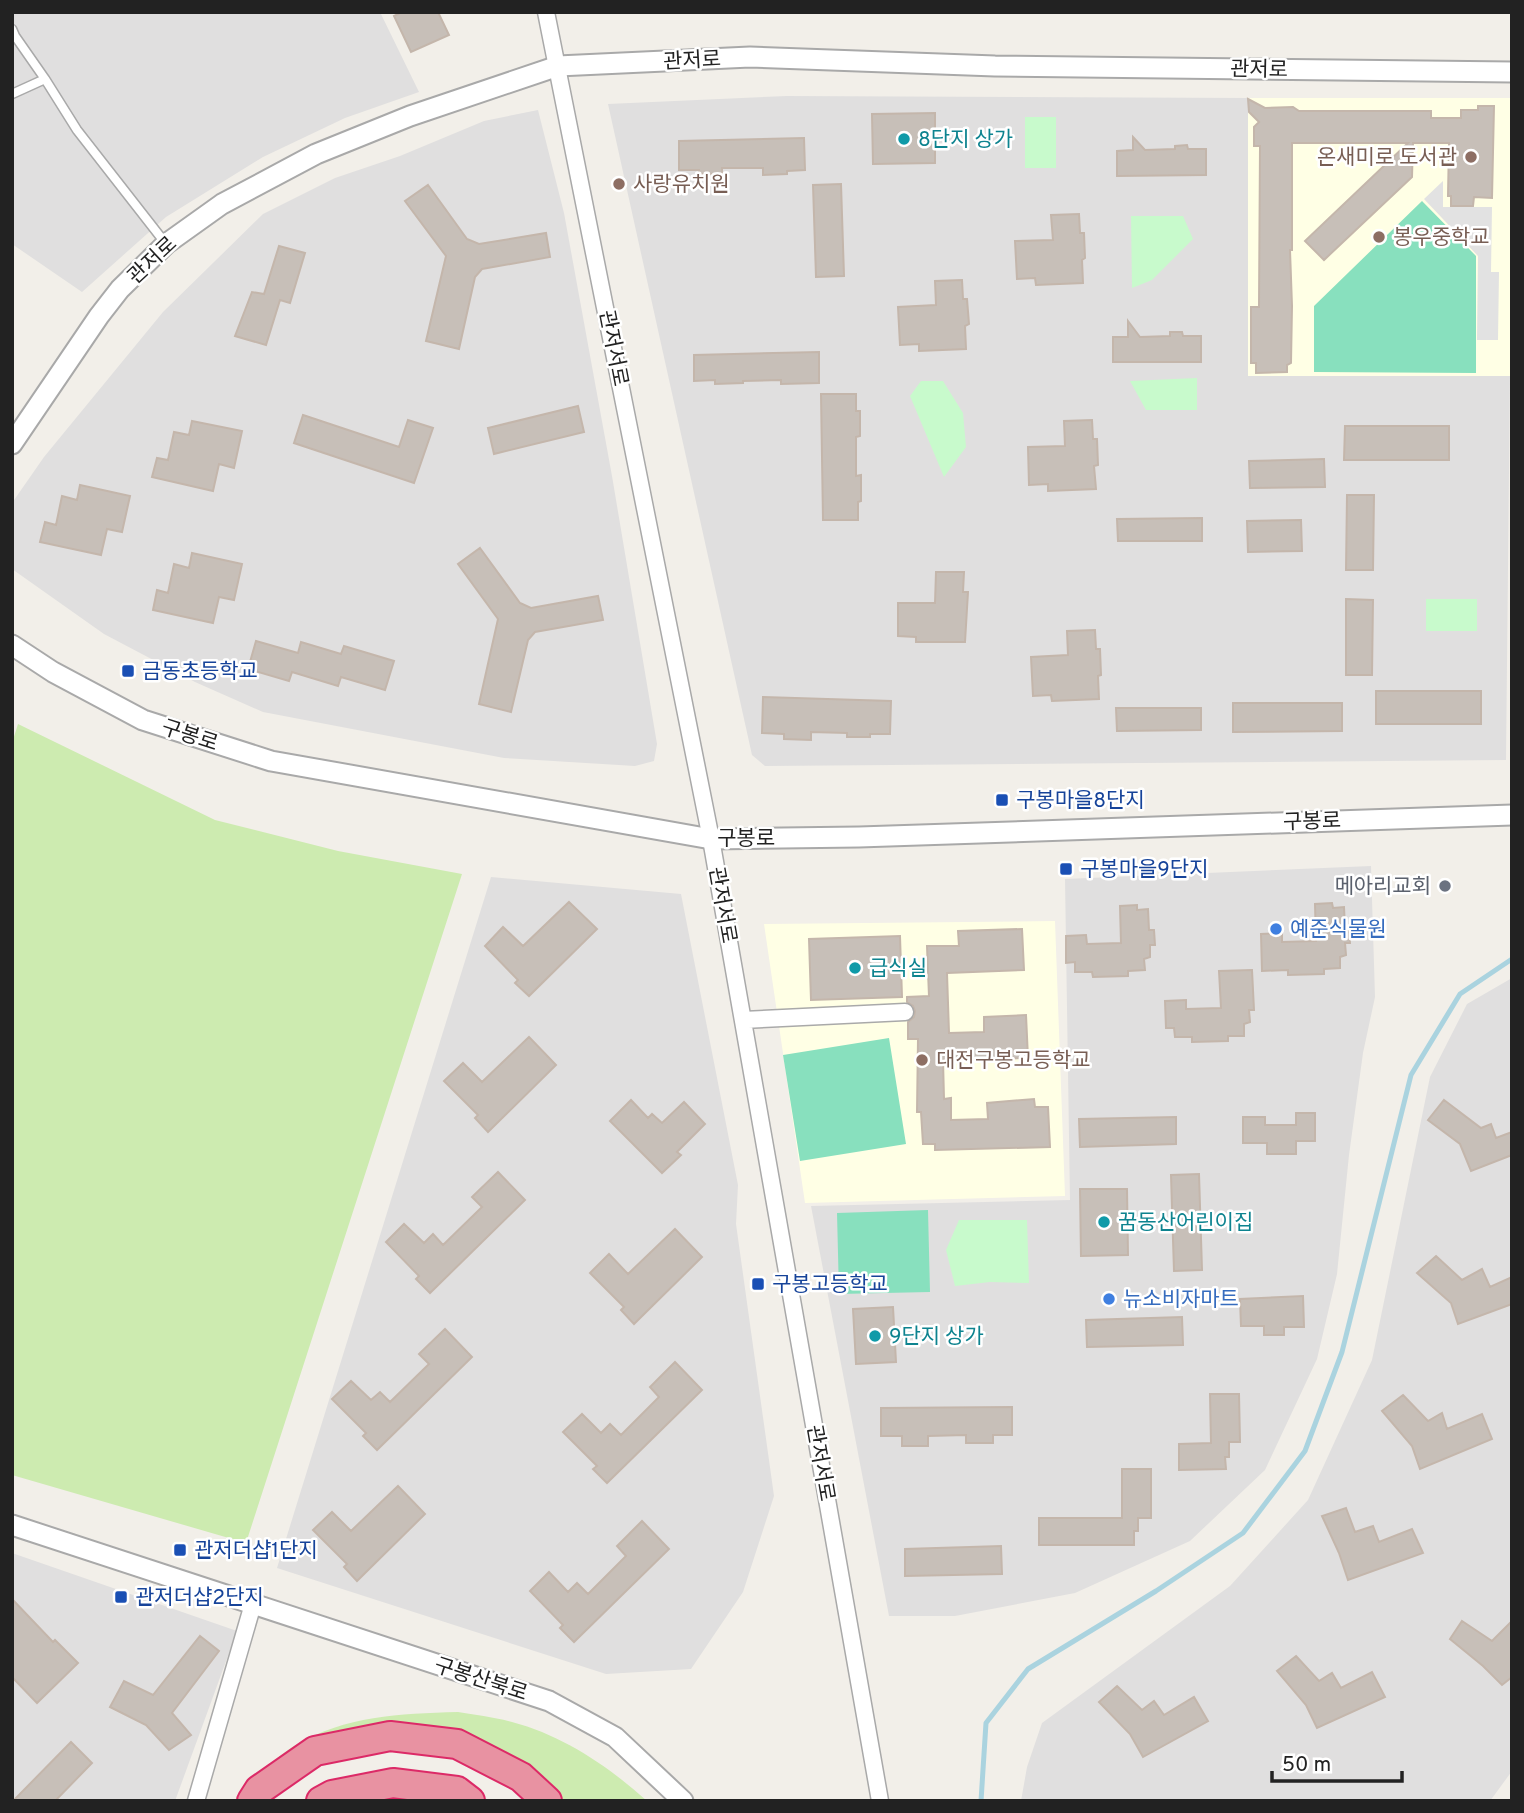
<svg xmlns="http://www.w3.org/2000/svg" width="1524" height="1813" viewBox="0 0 1524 1813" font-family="Overpass,'Noto Sans KR',sans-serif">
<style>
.residential{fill:#e0dfdf}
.education{fill:#ffffe5}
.grass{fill:#cdebb0}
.park{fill:#c8facc}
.pitch{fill:#88e0be}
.parking{fill:#e2e2e2}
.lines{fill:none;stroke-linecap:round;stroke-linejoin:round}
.stream{stroke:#aad3df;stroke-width:5}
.building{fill:#c7bfb8;stroke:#c4b6ab;stroke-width:2}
.service-casing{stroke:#a9a9a9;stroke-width:11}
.minor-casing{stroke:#a9a9a9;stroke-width:19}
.tertiary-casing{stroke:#a9a9a9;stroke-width:23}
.motorway-casing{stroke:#dc2a67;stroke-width:32}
.service{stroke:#fff;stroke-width:8}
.minor{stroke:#fff;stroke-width:16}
.tertiary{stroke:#fff;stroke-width:19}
.motorway{stroke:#e892a2;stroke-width:28}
.culture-dot{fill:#0f9aa8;stroke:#fff;stroke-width:2.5}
.education-dot{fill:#8d6e63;stroke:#fff;stroke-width:2.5}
.transit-dot{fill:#1a4fb4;stroke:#fff;stroke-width:2.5}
.worship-dot{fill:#6b7280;stroke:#fff;stroke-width:2.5}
.shop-dot{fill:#3f7fe0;stroke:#fff;stroke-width:2.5}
.labels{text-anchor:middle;stroke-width:5;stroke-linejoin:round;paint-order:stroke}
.street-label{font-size:21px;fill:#222;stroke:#fff}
.culture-label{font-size:21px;fill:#0d838f;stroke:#fff;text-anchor:start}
.education-label{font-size:21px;fill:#785e54;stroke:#fff;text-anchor:start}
.transit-label{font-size:21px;fill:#164399;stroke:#fff;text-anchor:start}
.worship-label{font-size:21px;fill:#5b616d;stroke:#fff;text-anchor:end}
.shop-label{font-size:21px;fill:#366cbe;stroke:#fff;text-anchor:start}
</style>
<rect width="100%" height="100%" fill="#f2efe9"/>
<path class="residential" d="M12 12H380L419 92 345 118 263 157 166 217 82 292 12 244Z
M787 96 1248 98V375L1510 376 1506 760 765 766 752 755 608 104Z
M538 110 564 213 612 476 657 744 654 761 635 766 504 758 263 712 195 682 104 634 12 569V503L44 457 163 312 263 214 335 178 400 156 484 121Z
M1371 866 1375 997 1363 1053 1349 1155 1337 1274 1317 1359 1265 1470 1190 1541 1075 1593 955 1616H889L811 1206 1070 1200 1065 879Z
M491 877 681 894 738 1185 736 1224 774 1496 743 1592 691 1669 606 1674 277 1568Z
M1512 978V1771L1490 1801H1021L1027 1767 1042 1723 1230 1586 1308 1500 1372 1360 1430 1077 1467 1004Z
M12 1553 237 1631 175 1801H12Z"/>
<path class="education" d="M1248 98H1511L1510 376H1248Z
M1055 921 1065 1196 805 1203 764 924Z"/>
<path class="grass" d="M18 724 215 820 338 851 462 874 246 1543 12 1475V743Z
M458 1712C475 1715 494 1717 512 1722 564 1736 608 1766 647 1801H561L526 1771 391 1729 252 1781C265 1769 279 1755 294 1746 347 1715 398 1714 458 1712Z"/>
<path class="park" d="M1025 117H1056V168H1025Z
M1131 216H1183L1193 239 1152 280 1132 288Z
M1197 378V410H1146L1130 381Z
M921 381H943L963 413 966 447 944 477 910 396Z
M1426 599H1477V631H1426Z
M959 1220H1027L1029 1283 990 1282 955 1286 946 1250Z"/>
<path class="pitch" d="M1422 201 1476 256V373L1314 372V306Z
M889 1038 906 1144 800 1161 783 1055Z
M928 1210 930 1292 839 1294 837 1213Z"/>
<path class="parking" d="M1443 181V207H1492L1491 272H1499L1498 340H1477L1478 256 1424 199Z"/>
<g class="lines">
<path class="stream" d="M981 1801 986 1723 1028 1669 1156 1591 1243 1533 1305 1451 1342 1352 1411 1075 1460 994 1512 959"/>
</g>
<path class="building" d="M402 12H438L449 35 411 52 394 16Z
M1248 99 1265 108 1293 107 1299 111H1431V118H1461V110H1478V106H1494L1492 198 1474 197 1473 206H1451V196H1448L1449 143H1413L1412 177 1324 260 1305 241 1408 143H1292V250H1290L1292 306 1291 363 1287 365V372L1256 373V363H1251V307H1259L1260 146H1254V127L1259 122 1249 112Z
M935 113V163L873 164 872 114Z
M1133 137 1145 150 1175 149V146L1187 145 1188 149H1206V175L1117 176V151L1133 150Z
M804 138 805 170 787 171V174L763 175V168H722V174H699V170H679V141Z
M841 184 844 276 816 277 813 185Z
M428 185 467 239 479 244 546 233 550 257 482 269 475 277 459 349 426 341 446 256 405 201Z
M1079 214 1080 233H1084L1085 258 1082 260 1083 283 1036 285 1035 278 1017 279 1015 241 1053 240 1051 215Z
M279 246 305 253 290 303 280 300 266 345 235 336 252 292 264 294Z
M962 280 963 299H967L969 324 965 326 966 349 919 351V344L900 345 898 307 936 305 935 281Z
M1128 321 1140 337 1170 336V332H1182L1183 336H1201V362H1113V337H1128Z
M819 352V383L781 384V380L743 381V383L715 384V380L694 381V355Z
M821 394H856V411H860V436L856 437V476L861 475V501L858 502V520H823Z
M578 406 584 432 494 454 488 428Z
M303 415 399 447 408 420 433 428 414 483 294 443Z
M1092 420 1093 439H1097L1098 465 1094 466 1096 489 1048 491V484L1029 485 1028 447 1065 446 1064 421Z
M192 421 242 431 234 468 219 464 213 491 152 477 157 458 168 460 174 432 189 435Z
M1345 426H1449V460H1344Z
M1324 459 1325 487 1250 488 1249 461Z
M80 485 130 496 122 532 107 529 101 555 40 542 45 522 56 525 62 496 77 500Z
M1347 495H1374L1373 570H1346Z
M1202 518V541H1118L1117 519Z
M1301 520 1302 551 1248 552 1247 521Z
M480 548 520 603 531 608 598 596 603 620 535 632 528 640 511 712 479 704 498 619 458 564Z
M192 553 242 564 234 600 219 597 213 623 153 610 157 590 168 593 174 564 189 568Z
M936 572H964L963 592H968L965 642H916V637L898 636V603H935Z
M1346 599 1373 600 1372 675H1346Z
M1095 630 1096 649H1100L1101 675 1098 676 1099 699 1052 701 1051 695 1033 696 1031 657 1068 655 1067 631Z
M256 641 298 653 301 642 341 654 344 646 394 661 385 690 341 677 338 686 292 672 289 681 248 669Z
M1376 691H1481V724H1376Z
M763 697 891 701 890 734H870V737H847V733L811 732V740L784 739V734L762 733Z
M1233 703H1342V731L1233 732Z
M1116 708H1201V730L1117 731Z
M569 902 597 929 529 996 515 983 518 980 485 946 503 927 523 946Z
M1332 903 1333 908 1344 907 1345 928H1349L1350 943H1345L1346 955 1340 957V968L1324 969V974L1288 975V970L1262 971 1261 934 1282 933V942L1316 941 1315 904Z
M1137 905V910L1148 909 1149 930H1154L1155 945H1150V957L1144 959 1145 970 1128 971V976L1093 977 1092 972H1075V962L1066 963V936L1086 935 1087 944 1121 943 1120 906Z
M1022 929 1024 970 947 973 949 1033 984 1032V1017L1026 1015 1028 1058 943 1060 944 1099 951 1098V1120L988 1119 987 1103 1034 1099 1035 1107H1048L1050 1147 935 1150V1144H923L921 1112H917L918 1039H908V1022L914 1017 915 1011 913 1006 907 1002V997L929 996 927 946H959L958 931Z
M900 936 902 997 811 1000 809 939Z
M1252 970 1254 1010H1249L1250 1022 1244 1024V1036H1228V1041L1192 1042V1037H1175L1174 1028H1166L1165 1001 1186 1000V1009L1221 1008 1219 971Z
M529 1037 556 1065 488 1132 475 1118 478 1115 444 1081 463 1063 482 1082Z
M631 1100 648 1118 652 1114 662 1123 684 1102 705 1124 677 1152 681 1155 662 1173 610 1121Z
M1444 1100 1481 1128 1491 1124 1496 1138 1512 1132V1155L1471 1171 1460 1144 1428 1120Z
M1296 1113H1315V1141H1296V1154H1267V1143H1243V1117H1265V1125H1296Z
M1176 1117V1144L1080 1147 1079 1119Z
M498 1172 525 1200 430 1293 416 1279 419 1276 386 1242 404 1224 424 1243 433 1234 443 1245 482 1207 472 1197Z
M1199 1174 1202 1270 1174 1271 1171 1175Z
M1080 1189H1127L1128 1255 1081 1256Z
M675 1229 702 1257 634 1324 621 1310 624 1307 590 1273 609 1254 628 1274Z
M1436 1256 1462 1280 1482 1269 1490 1287 1512 1277V1304L1458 1324 1451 1303 1417 1273Z
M1303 1296 1304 1327H1284V1335H1264V1326H1241L1240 1299Z
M893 1307 896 1362 856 1364 853 1309Z
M1182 1317 1183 1345 1087 1347 1086 1320Z
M445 1329 472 1357 377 1450 363 1436 366 1433 332 1399 351 1381 371 1400 380 1392 390 1402 429 1364 419 1354Z
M675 1362 702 1390 607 1483 593 1469 597 1466 563 1432 582 1414 601 1433 610 1424 621 1435 659 1397 650 1387Z
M1210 1394H1239L1240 1442H1229V1457H1225L1226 1469 1179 1470V1444L1211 1443Z
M1403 1395 1428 1421 1442 1413 1447 1429 1482 1414 1492 1439 1420 1469 1412 1446 1382 1411Z
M1012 1407V1435H993V1443H966V1435L928 1436V1446H902V1436H881V1408Z
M1122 1469H1151V1518H1138V1531H1134V1545H1039V1518H1122Z
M398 1486 425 1514 357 1581 344 1567 347 1564 313 1530 332 1512 351 1531Z
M1346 1508 1355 1532 1373 1526 1379 1542 1412 1529 1423 1553 1348 1580 1339 1553 1322 1516Z
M642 1521 669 1549 574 1642 560 1628 563 1625 530 1591 549 1572 568 1592 577 1583 588 1594 626 1556 617 1546Z
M1001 1546 1002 1574 905 1576V1549Z
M12 1599 53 1642 55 1640 78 1663 37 1703 12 1677Z
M1462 1621 1492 1641 1512 1621V1677L1502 1685 1483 1666 1450 1639Z
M200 1636 219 1651 172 1713 191 1735 169 1750 146 1725 110 1707 124 1681 153 1695Z
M1296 1656 1319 1681 1332 1673 1341 1688 1372 1672 1385 1697 1317 1728 1306 1705 1277 1671Z
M1117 1686 1142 1710 1154 1701 1164 1715 1194 1697 1208 1721 1143 1757 1130 1734 1099 1702Z
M71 1742 92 1763 55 1801H13Z"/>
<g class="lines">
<defs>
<path id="service" d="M12 29 15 36 45 79 77 130 166 244
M12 94 45 79"/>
<path id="minor" d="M546 12 711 839 880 1801
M743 1020 905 1012
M196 1801 253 1604"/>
<path id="tertiary" d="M12 444 99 316 120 289 166 244 222 204 316 154 410 116 558 66 750 57 995 66 1512 72
M12 645 53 672 143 720 271 761 711 839 859 837 1512 815
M12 1525 549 1701 615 1737 683 1801"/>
<path id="motorway" d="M252 1801 259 1790 315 1751 390 1736 457 1744 521 1777 547 1801
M321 1801 332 1795 393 1783 457 1791 470 1801"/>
</defs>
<use href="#service" class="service-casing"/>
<use href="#minor" class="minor-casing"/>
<use href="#tertiary" class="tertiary-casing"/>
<use href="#motorway" class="motorway-casing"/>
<use href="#service" class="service"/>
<use href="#minor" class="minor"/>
<use href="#tertiary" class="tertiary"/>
<use href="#motorway" class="motorway"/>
</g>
<g class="culture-dot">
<circle cx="904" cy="139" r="7"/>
<circle cx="855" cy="968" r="7"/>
<circle cx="1104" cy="1222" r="7"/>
<circle cx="875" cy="1336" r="7"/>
</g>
<g class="education-dot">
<circle cx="1471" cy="157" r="7"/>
<circle cx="619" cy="184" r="7"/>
<circle cx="1379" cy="237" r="7"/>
<circle cx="922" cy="1060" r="7"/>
</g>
<g class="transit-dot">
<rect x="121" y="664" width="14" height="14" rx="3.5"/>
<rect x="995" y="793" width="14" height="14" rx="3.5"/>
<rect x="1059" y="862" width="14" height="14" rx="3.5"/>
<rect x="751" y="1277" width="14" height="14" rx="3.5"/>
<rect x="173" y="1543" width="14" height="14" rx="3.5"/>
<rect x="114" y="1590" width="14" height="14" rx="3.5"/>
</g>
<circle class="worship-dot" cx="1445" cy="886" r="7"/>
<g class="shop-dot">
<circle cx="1276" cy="929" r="7"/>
<circle cx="1109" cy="1299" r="7"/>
</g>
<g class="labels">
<g class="street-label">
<text transform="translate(692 60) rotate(-3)" y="7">관저로</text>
<text transform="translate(1259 69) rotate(1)" y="7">관저로</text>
<text transform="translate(152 260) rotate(-43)" y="7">관저로</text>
<text transform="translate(614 348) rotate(79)" y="7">관저서로</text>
<text transform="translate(190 735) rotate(18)" y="7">구봉로</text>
<text transform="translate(1312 821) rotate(-2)" y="7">구봉로</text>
<text x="746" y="845">구봉로</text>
<text transform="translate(723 905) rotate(80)" y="7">관저서로</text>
<text transform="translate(821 1463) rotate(80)" y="7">관저서로</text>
<text transform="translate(481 1679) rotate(18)" y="7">구봉산북로</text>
</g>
<g class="culture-label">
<text x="918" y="146">8단지 상가</text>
<text x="869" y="975">급식실</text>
<text x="1118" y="1229">꿈동산어린이집</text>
<text x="889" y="1343">9단지 상가</text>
</g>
<g class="education-label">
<text x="1457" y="164" text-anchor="end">온새미로 도서관</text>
<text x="633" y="191">사랑유치원</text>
<text x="1393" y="244">봉우중학교</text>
<text x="936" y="1067">대전구봉고등학교</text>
</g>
<g class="transit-label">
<text x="142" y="678">금동초등학교</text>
<text x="1016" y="807">구봉마을8단지</text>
<text x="1080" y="876">구봉마을9단지</text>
<text x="772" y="1291">구봉고등학교</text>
<text x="194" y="1557">관저더샵1단지</text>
<text x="135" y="1604">관저더샵2단지</text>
</g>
<g class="worship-label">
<text x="1431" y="893">메아리교회</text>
</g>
<g class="shop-label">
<text x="1290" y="936">예준식물원</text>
<text x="1123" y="1306">뉴소비자마트</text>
</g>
</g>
<rect width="1524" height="1813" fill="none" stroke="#222222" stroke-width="28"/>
<path d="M1272 1771v10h130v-10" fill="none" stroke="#222222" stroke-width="3.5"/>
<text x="1282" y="1771" font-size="21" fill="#222222" stroke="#ffffff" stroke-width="5" paint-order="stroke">50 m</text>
</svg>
